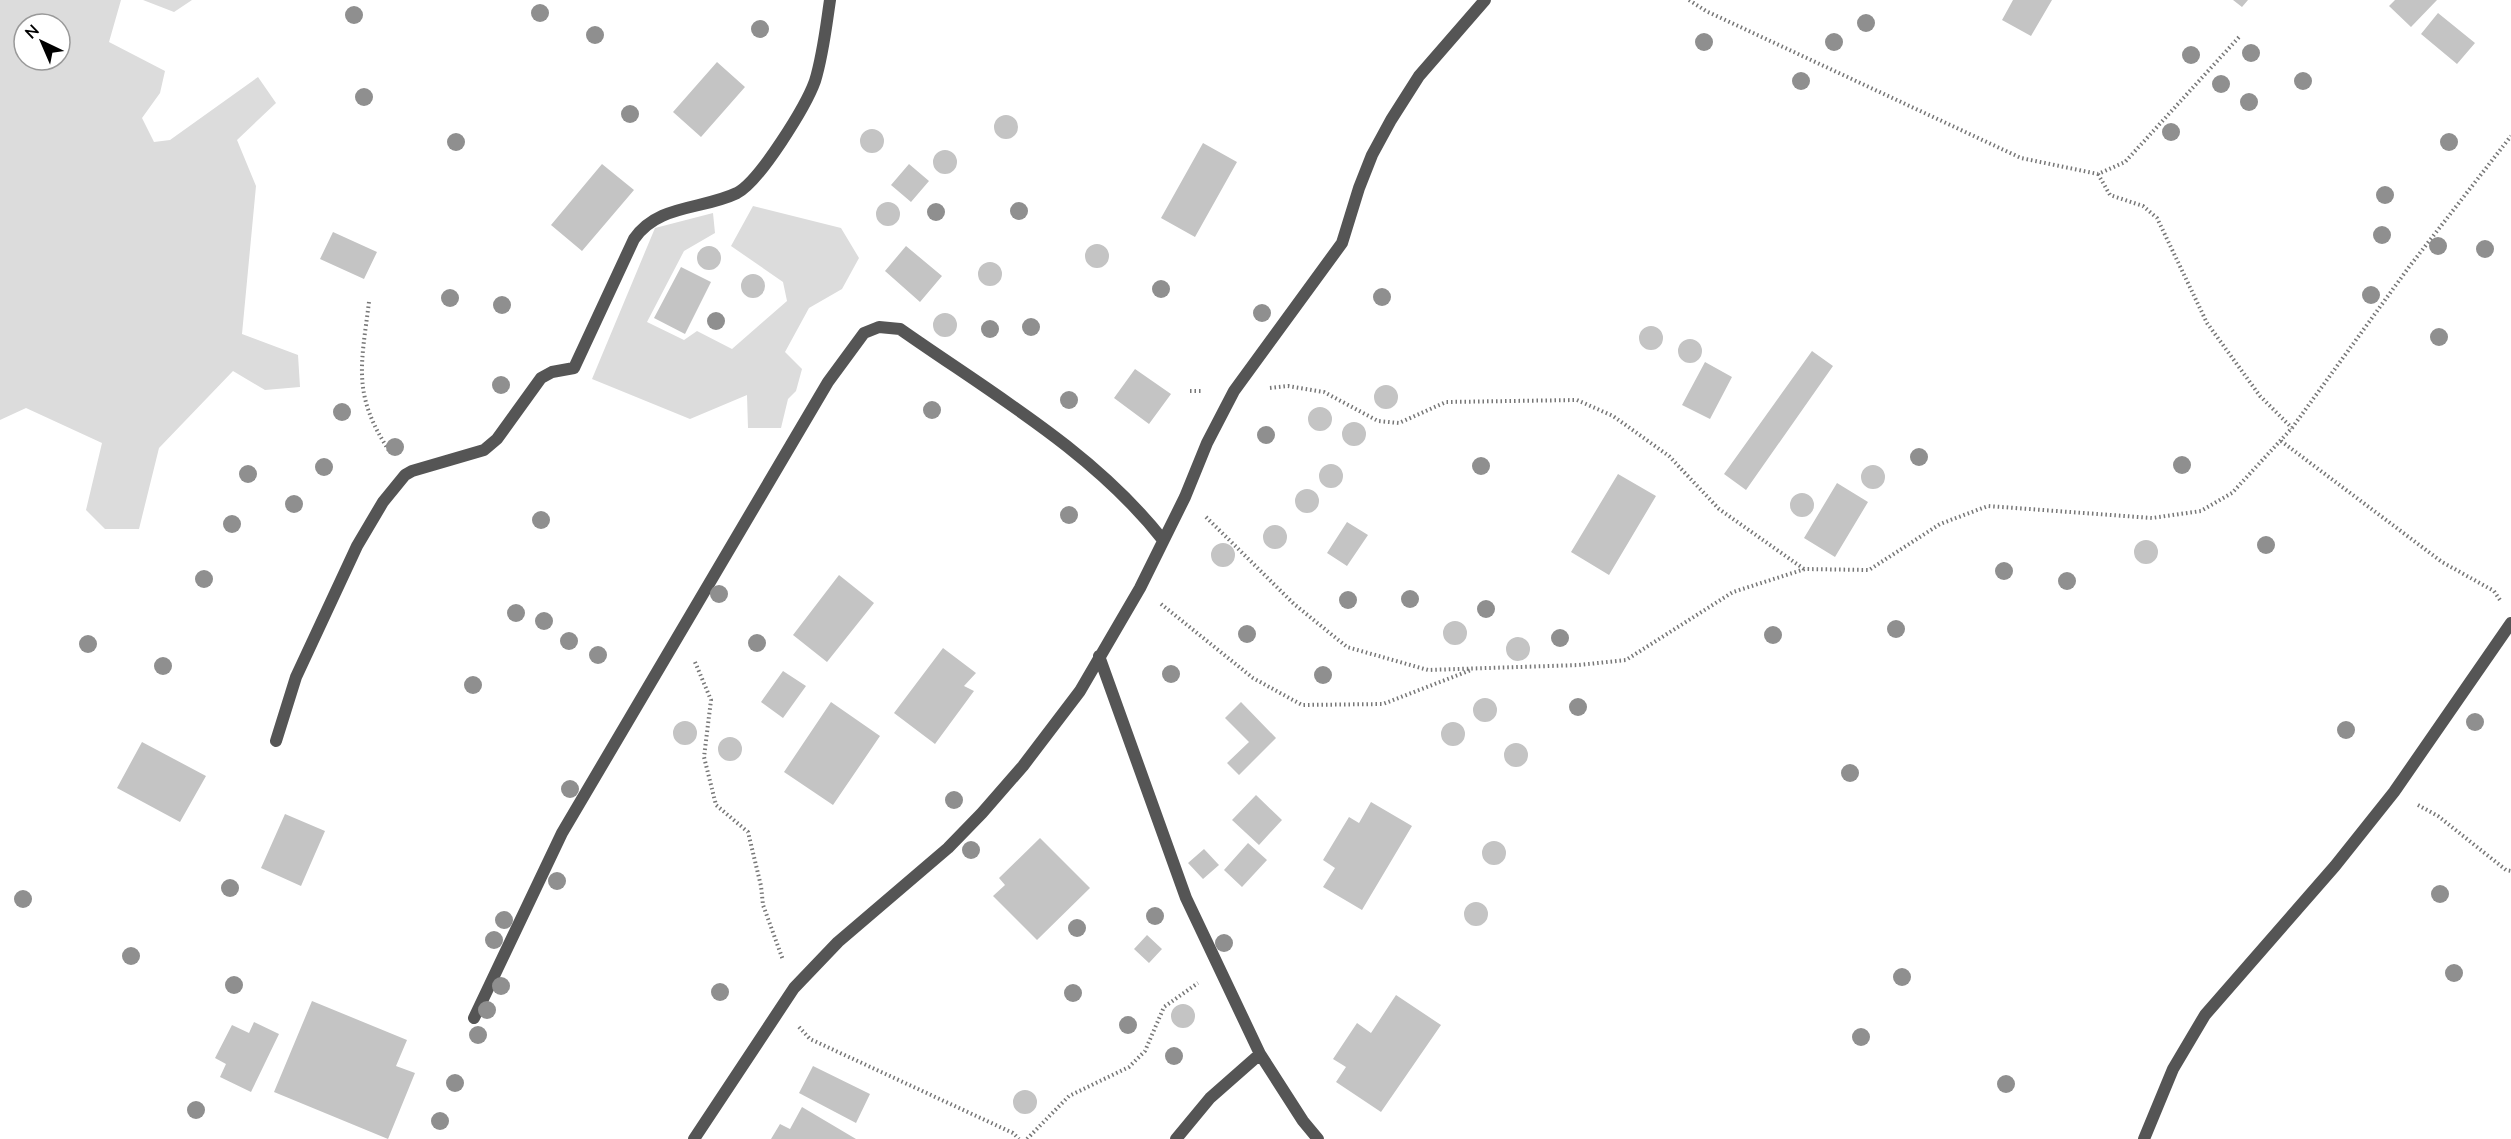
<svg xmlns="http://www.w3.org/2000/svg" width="2511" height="1139" viewBox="0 0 2511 1139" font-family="'Nunito Sans',sans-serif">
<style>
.green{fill:#dcdcdc;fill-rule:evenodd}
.building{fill:#c4c4c4}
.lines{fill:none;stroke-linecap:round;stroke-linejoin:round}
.path{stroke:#777;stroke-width:4;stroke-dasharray:1.5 3;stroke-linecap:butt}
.street{stroke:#555;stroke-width:12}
.tree{fill:#8f8f8f}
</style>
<rect width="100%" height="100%" fill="#fff"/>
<path class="green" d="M0 0H121L109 42 165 71 160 93 142 118 154 142 170 140 258 77 276 103 237 140 256 186 242 334 298 355 300 387 265 390 233 371 159 448 139 529H105L86 510 102 443 26 408 0 420ZM24 24H60V60H24Z
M143 0H192L174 12Z
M753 206 841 228 859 258 842 289 809 308 785 352 802 369 796 391 788 399 781 428H748L747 395 690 419 592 379 655 228 713 213 715 233 684 251 647 322 684 340 697 331 732 349 787 301 783 282 731 246Z"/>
<path class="building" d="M2013 0H2052L2031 36 2002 20Z
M2233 0H2248L2242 7Z
M2395 0H2437L2411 27 2389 6Z
M2438 13 2475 43 2457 64 2421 34Z
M717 62 745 87 701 137 673 112Z
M994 127a12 12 0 1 1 24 0a12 12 0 1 1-24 0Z
M860 141a12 12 0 1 1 24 0a12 12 0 1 1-24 0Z
M1203 143 1237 162 1195 237 1161 218Z
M933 162a12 12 0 1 1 24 0a12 12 0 1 1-24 0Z
M602 164 634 190 582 251 551 225Z
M909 164 929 181 911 202 891 185Z
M876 214a12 12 0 1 1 24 0a12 12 0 1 1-24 0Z
M333 232 377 252 364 279 320 259Z
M1085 256a12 12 0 1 1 24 0a12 12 0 1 1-24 0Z
M697 258a12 12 0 1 1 24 0a12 12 0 1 1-24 0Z
M906 246 942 276 920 302 885 271Z
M978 274a12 12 0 1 1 24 0a12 12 0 1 1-24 0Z
M681 267 711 282 685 334 654 318Z
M741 286a12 12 0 1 1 24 0a12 12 0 1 1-24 0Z
M933 325a12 12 0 1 1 24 0a12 12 0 1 1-24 0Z
M1639 338a12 12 0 1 1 24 0a12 12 0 1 1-24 0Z
M1678 351a12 12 0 1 1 24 0a12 12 0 1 1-24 0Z
M1812 351 1833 366 1746 490 1724 474Z
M1705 362 1732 377 1710 419 1682 405Z
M1135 369 1171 394 1149 424 1114 398Z
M1374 397a12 12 0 1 1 24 0a12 12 0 1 1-24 0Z
M1308 419a12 12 0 1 1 24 0a12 12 0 1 1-24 0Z
M1342 434a12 12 0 1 1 24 0a12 12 0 1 1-24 0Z
M1319 476a12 12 0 1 1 24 0a12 12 0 1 1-24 0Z
M1861 477a12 12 0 1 1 24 0a12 12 0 1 1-24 0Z
M1618 474 1656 496 1609 575 1571 552Z
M1837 483 1868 502 1835 557 1804 538Z
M1295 501a12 12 0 1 1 24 0a12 12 0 1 1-24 0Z
M1790 505a12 12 0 1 1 24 0a12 12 0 1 1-24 0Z
M1347 522 1368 535 1347 566 1327 553Z
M1263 537a12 12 0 1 1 24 0a12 12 0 1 1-24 0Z
M2134 552a12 12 0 1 1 24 0a12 12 0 1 1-24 0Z
M1211 555a12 12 0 1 1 24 0a12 12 0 1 1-24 0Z
M839 575 874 603 827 662 793 635Z
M1443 633a12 12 0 1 1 24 0a12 12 0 1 1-24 0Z
M1506 649a12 12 0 1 1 24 0a12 12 0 1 1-24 0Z
M943 648 976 673 964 686 974 691 935 744 894 713Z
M783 671 806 686 783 718 761 702Z
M1473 710a12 12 0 1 1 24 0a12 12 0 1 1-24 0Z
M831 702 880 736 833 805 784 772Z
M1241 702 1276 738 1239 775 1227 763 1249 742 1225 718Z
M673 733a12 12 0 1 1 24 0a12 12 0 1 1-24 0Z
M1441 734a12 12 0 1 1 24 0a12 12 0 1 1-24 0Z
M718 749a12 12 0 1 1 24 0a12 12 0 1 1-24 0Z
M142 742 206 776 180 822 117 788Z
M1504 755a12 12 0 1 1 24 0a12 12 0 1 1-24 0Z
M1256 795 1282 820 1259 845 1232 820Z
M1371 802 1412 826 1362 910 1323 887 1335 868 1323 860 1349 817 1359 823Z
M285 814 325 831 301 886 261 868Z
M1040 838 1090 888 1037 940 993 896 1005 885 999 878Z
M1482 853a12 12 0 1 1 24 0a12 12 0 1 1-24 0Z
M1248 843 1267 860 1242 887 1224 870Z
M1204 849 1219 865 1203 879 1188 863Z
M1464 914a12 12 0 1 1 24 0a12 12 0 1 1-24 0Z
M1147 935 1162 949 1149 963 1134 949Z
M1396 995 1441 1025 1381 1112 1336 1082 1346 1067 1333 1059 1357 1023 1371 1033Z
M312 1001 407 1040 396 1066 415 1073 388 1139 274 1092Z
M1171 1016a12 12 0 1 1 24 0a12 12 0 1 1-24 0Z
M254 1022 279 1034 251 1092 220 1077 226 1064 215 1058 232 1025 249 1033Z
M813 1066 870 1094 856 1123 799 1093Z
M1013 1102a12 12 0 1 1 24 0a12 12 0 1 1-24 0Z
M802 1107 856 1139H771L780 1124 790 1129Z"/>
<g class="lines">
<path class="path" d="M1689 0 1706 11 2021 158 2098 174 2125 162 2240 36
M2098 174 2110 195 2143 206 2157 218 2207 323 2260 396 2292 428
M369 302C361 366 352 395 390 452
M1270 388 1288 386 1324 392 1378 421 1399 423 1446 402 1577 400 1613 416 1669 456 1719 509 1804 569
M1190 391H1203
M2281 441 2442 562 2494 591 2500 600
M1206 517 1294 604 1347 647 1428 670 1579 665 1626 660 1733 592 1805 569 1869 570 1940 524 1988 506 2152 518 2201 511 2232 493 2292 428 2409 267 2511 136
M1161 604 1253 678 1302 705 1383 704 1471 670
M695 662 711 700 704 757 716 805 748 832 761 886 763 905 783 960
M2418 805 2438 816 2506 870 2511 871
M799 1027 810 1039 1013 1133 1019 1139
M1027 1139 1069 1096 1129 1067 1145 1051 1164 1007 1198 983"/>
<path class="street" d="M1099 656 1186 898 1260 1054 1303 1121 1318 1139
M276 741 296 677 357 546 383 502 405 475 412 471 484 450 497 439 541 378 552 372 574 368 634 239C658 204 702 210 737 193 760 181 806 106 815 81 823 55 826 27 830 0
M474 1018 562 833 828 382 864 333 879 327 900 329C991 393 1094 452 1163 540
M694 1139 794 988 838 942 948 848 982 813 1023 766 1080 691 1140 588 1185 497 1207 443 1234 391 1342 243 1359 188 1372 155 1391 120 1419 76 1485 0
M1176 1139 1210 1098 1260 1054
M2144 1139 2173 1069 2205 1015 2335 866 2394 792 2511 623"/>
</g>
<g class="tree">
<circle cx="540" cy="13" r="9"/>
<circle cx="354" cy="15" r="9"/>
<circle cx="1866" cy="23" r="9"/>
<circle cx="760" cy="29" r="9"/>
<circle cx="595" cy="35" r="9"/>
<circle cx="1704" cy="42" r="9"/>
<circle cx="1834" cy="42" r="9"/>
<circle cx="2251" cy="53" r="9"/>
<circle cx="2191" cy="55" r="9"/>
<circle cx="1801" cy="81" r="9"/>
<circle cx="2303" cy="81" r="9"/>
<circle cx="2221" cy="84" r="9"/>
<circle cx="364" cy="97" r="9"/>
<circle cx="2249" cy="102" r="9"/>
<circle cx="630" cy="114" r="9"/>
<circle cx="2171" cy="132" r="9"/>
<circle cx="456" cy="142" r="9"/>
<circle cx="2449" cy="142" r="9"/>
<circle cx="2385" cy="195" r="9"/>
<circle cx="1019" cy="211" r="9"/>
<circle cx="936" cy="212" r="9"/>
<circle cx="2382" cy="235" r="9"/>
<circle cx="2438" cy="246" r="9"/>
<circle cx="2485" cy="249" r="9"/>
<circle cx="1161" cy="289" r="9"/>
<circle cx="2371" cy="295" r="9"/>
<circle cx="1382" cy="297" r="9"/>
<circle cx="450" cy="298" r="9"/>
<circle cx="502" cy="305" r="9"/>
<circle cx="1262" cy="313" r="9"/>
<circle cx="716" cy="321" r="9"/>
<circle cx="1031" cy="327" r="9"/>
<circle cx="990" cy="329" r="9"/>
<circle cx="2439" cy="337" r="9"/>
<circle cx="501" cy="385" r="9"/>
<circle cx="1069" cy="400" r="9"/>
<circle cx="932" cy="410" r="9"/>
<circle cx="342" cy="412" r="9"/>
<circle cx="1266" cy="435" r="9"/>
<circle cx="395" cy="447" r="9"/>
<circle cx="1919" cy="457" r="9"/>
<circle cx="2182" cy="465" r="9"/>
<circle cx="1481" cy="466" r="9"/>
<circle cx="324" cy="467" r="9"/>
<circle cx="248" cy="474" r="9"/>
<circle cx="294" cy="504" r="9"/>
<circle cx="1069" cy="515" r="9"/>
<circle cx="541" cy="520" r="9"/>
<circle cx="232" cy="524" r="9"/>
<circle cx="2266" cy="545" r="9"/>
<circle cx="2004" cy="571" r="9"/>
<circle cx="204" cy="579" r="9"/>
<circle cx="2067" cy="581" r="9"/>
<circle cx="719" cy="594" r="9"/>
<circle cx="1410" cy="599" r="9"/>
<circle cx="1348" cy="600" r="9"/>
<circle cx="1486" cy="609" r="9"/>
<circle cx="516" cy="613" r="9"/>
<circle cx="544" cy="621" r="9"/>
<circle cx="1896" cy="629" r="9"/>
<circle cx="1247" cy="634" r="9"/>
<circle cx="1773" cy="635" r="9"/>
<circle cx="1560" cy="638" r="9"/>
<circle cx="569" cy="641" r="9"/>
<circle cx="757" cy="643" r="9"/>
<circle cx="88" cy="644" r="9"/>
<circle cx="598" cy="655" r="9"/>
<circle cx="163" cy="666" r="9"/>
<circle cx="1171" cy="674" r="9"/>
<circle cx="1323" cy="675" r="9"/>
<circle cx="473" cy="685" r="9"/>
<circle cx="1578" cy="707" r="9"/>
<circle cx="2475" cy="722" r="9"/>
<circle cx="2346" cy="730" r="9"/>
<circle cx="1850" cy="773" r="9"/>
<circle cx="570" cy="789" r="9"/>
<circle cx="954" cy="800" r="9"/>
<circle cx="971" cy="850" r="9"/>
<circle cx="557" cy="881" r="9"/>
<circle cx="230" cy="888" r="9"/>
<circle cx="2440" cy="894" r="9"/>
<circle cx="23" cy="899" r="9"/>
<circle cx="1155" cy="916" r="9"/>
<circle cx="504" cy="920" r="9"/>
<circle cx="1077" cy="928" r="9"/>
<circle cx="494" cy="940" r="9"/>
<circle cx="1224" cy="943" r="9"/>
<circle cx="131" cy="956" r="9"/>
<circle cx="2454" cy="973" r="9"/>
<circle cx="1902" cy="977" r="9"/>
<circle cx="234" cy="985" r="9"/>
<circle cx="501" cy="986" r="9"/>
<circle cx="720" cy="992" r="9"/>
<circle cx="1073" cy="993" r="9"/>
<circle cx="487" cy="1010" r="9"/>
<circle cx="1128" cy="1025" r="9"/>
<circle cx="478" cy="1035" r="9"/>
<circle cx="1861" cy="1037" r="9"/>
<circle cx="1174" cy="1056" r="9"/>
<circle cx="455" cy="1083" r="9"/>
<circle cx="2006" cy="1084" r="9"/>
<circle cx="196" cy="1110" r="9"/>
<circle cx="440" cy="1121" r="9"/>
</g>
<g transform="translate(42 42) rotate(316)"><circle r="28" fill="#ffffff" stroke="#999999" stroke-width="1.5"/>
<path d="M0-4.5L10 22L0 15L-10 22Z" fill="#000000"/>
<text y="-9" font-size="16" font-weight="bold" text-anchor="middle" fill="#000000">N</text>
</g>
</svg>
